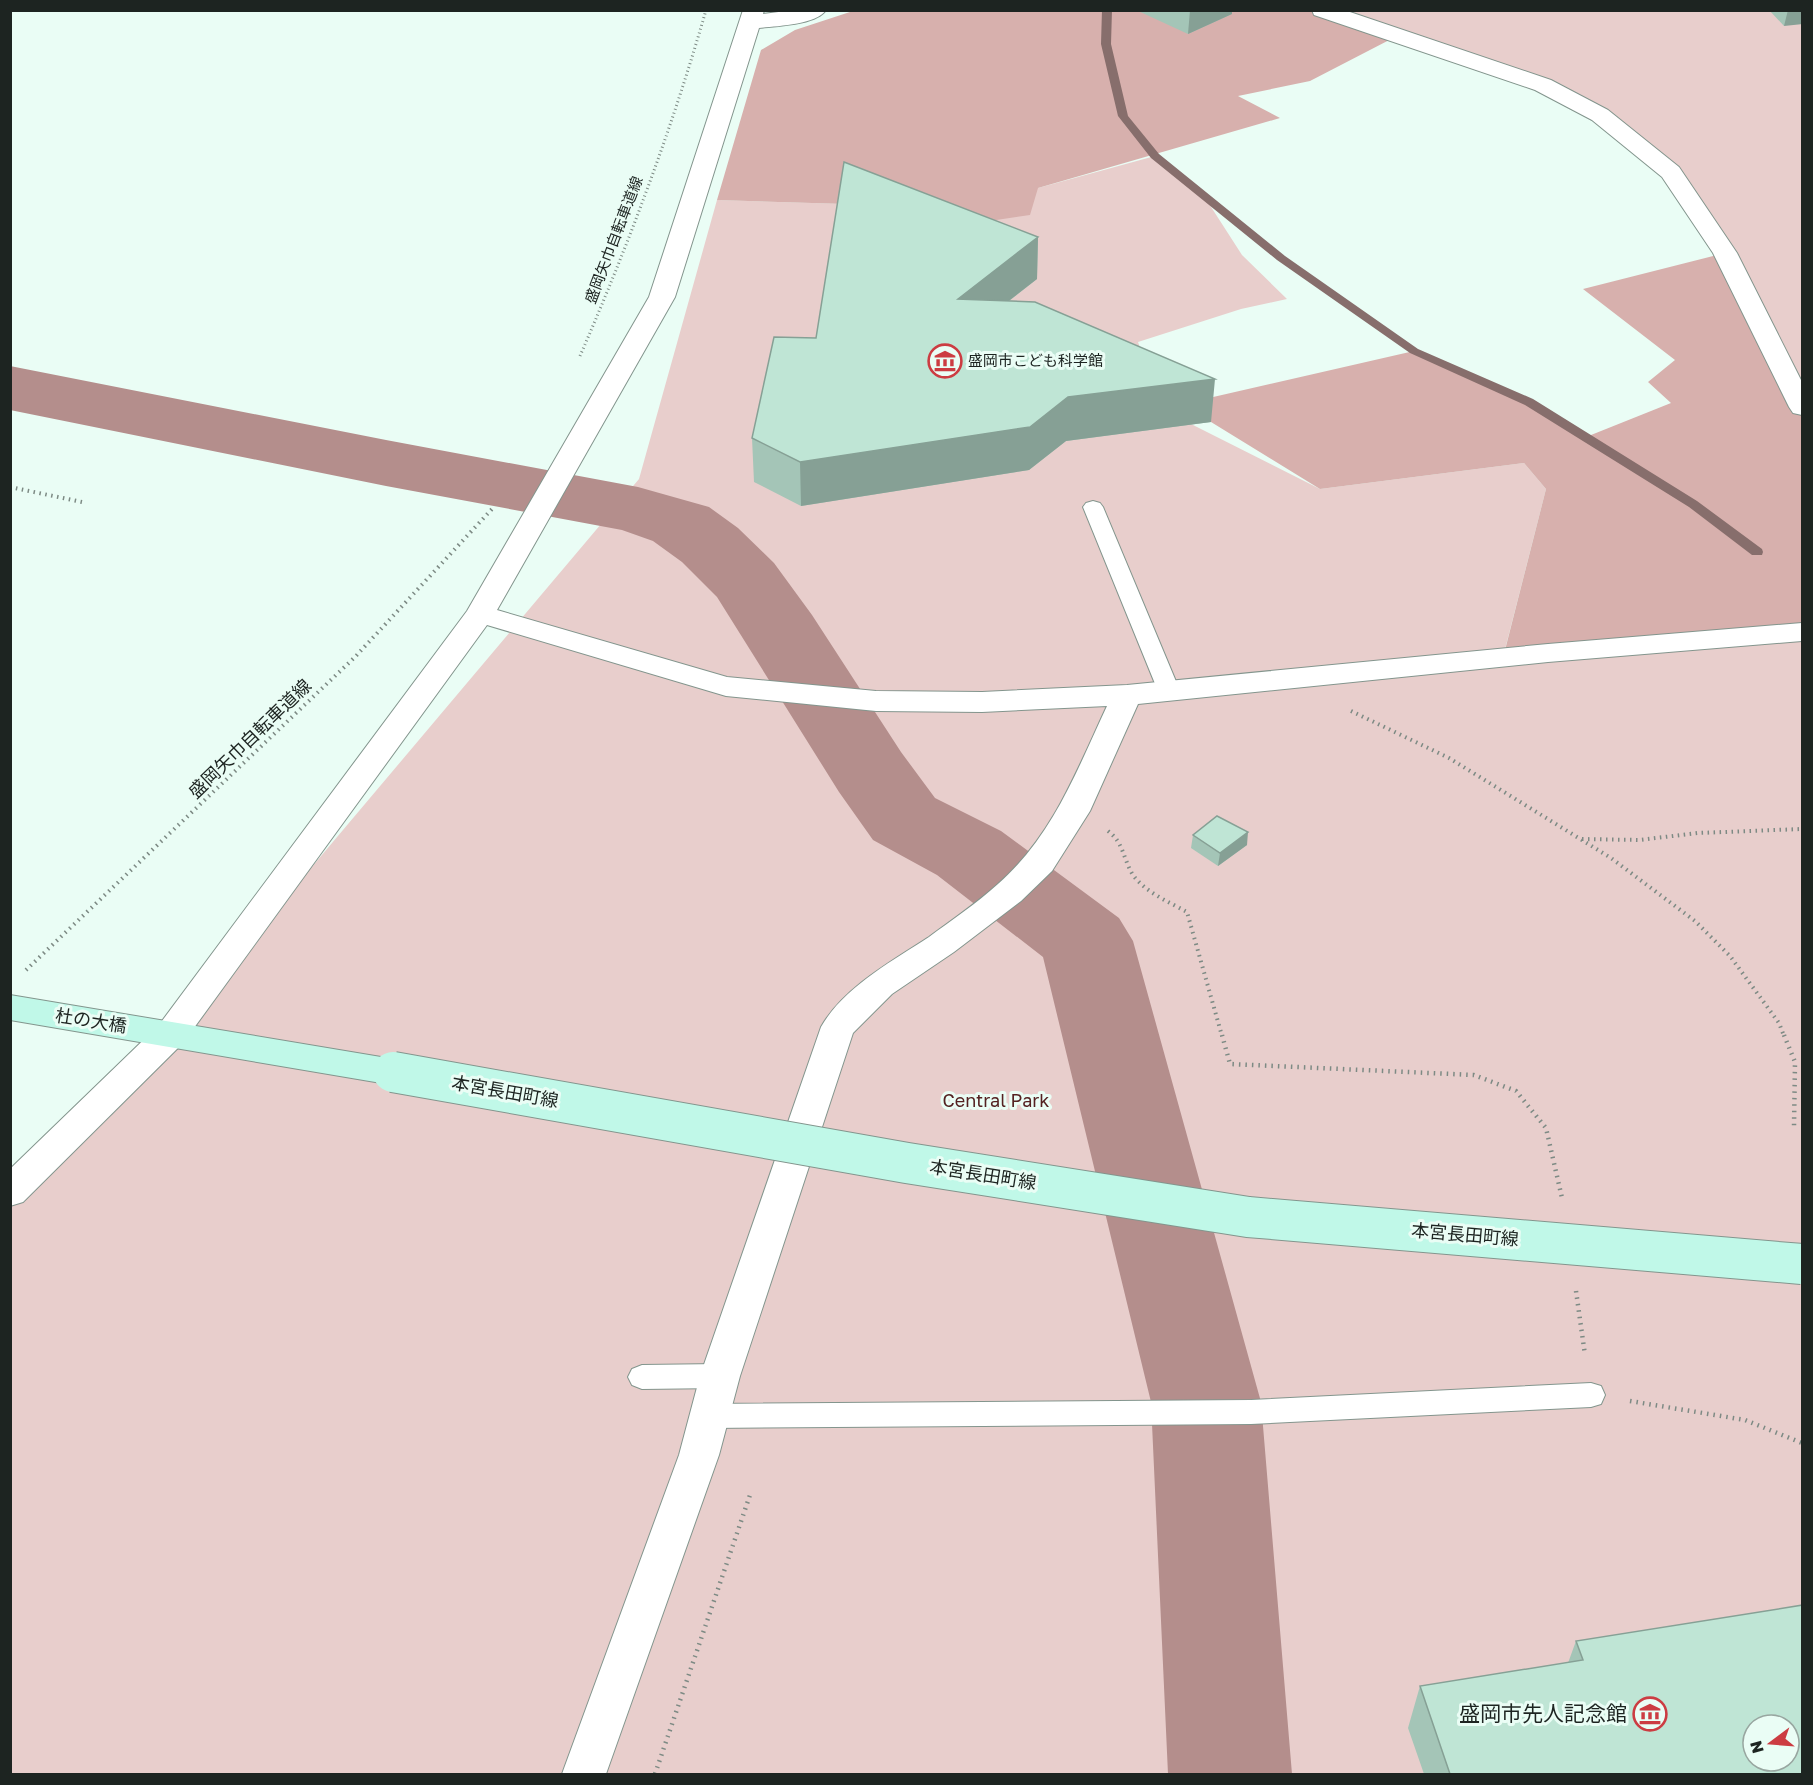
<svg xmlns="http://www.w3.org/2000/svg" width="1813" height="1785" viewBox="0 0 1813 1785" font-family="'Golos Text','Noto Sans JP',sans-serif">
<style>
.green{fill:#e8cecc;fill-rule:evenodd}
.forest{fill:#d7b0ad}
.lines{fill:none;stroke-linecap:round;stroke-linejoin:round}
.stream{fill:#876e6c;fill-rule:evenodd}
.river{fill:#b48e8c;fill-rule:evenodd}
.service-casing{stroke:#83958d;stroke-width:2}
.minor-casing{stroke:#83958d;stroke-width:2}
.secondary-casing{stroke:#83958d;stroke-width:2}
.path-far2{stroke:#7d8a84;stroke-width:3;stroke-dasharray:1 3;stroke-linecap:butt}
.path-far1{stroke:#7d8a84;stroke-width:4;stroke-dasharray:1.5 4.5;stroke-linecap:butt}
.path{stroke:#7d8a84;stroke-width:4.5;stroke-dasharray:1.5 5;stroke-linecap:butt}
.service{fill:#fff;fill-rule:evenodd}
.minor{fill:#fff;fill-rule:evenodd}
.secondary{fill:#c0f8e8;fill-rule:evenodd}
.secondary-bridge-casing{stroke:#83958d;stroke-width:42;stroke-linecap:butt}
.secondary-bridge{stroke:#c0f8e8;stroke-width:40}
.wall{fill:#a4c5b7}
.shaded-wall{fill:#86a095}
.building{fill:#bfe5d5;stroke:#86a095;stroke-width:1.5;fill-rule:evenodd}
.labels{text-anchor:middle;stroke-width:6;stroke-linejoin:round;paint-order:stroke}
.far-street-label{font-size:15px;fill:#1d2421;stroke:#eafdf5}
.far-poi-label{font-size:15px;fill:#1d2421;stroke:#eafdf5;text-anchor:start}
.street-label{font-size:18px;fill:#1d2421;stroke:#eafdf5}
.park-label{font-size:18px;fill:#542121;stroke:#eafdf5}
.near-poi-label{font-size:21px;fill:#1d2421;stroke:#eafdf5;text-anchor:end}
</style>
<rect width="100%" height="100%" fill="#eafdf5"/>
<path class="green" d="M1322 11H1802V399L1725 253 1671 172 1543 85Z
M1155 156 1204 196 1242 255 1287 299 1241 309 1138 342 1144 359 1048 352 1320 489 1524 463 1546 489 1503 657 1802 632V1774H11V1192L171 1034 639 479 717 200 845 204 1038 188ZM1753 1725H1789V1761H1753Z"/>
<path class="forest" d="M1322 10 1397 36 1310 81 1238 96 1280 118 1038 188 1030 215 916 232 845 204 717 200 761 50 795 30 853 11Z
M1725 253 1802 399V639L1503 658 1546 489 1524 463 1320 489 1211 422 1174 406 1414 351 1529 402 1586 437 1671 403 1648 382 1675 360 1583 289Z"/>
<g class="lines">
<path class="stream" d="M1102 10H1112L1111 44 1128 116 1159 154 1285 256 1418 349 1533 399 1697 501 1762 549 1763 552 1762 555H1752L1689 507 1525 405 1410 353 1277 260 1151 158 1118 116 1101 44Z"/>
<path class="river" d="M10 366 386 440 638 487 709 507 738 528 774 563 812 615 901 752 935 798 1001 831 1119 918 1133 941 1261 1402 1292 1774H1168L1151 1402 1043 957 937 875 873 840 839 792 717 597 682 562 653 541 622 530 386 486 10 410Z"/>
<defs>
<path id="service" d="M1093 501 1100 503 1103 507 1180 691 1177 696 1169 698 1161 696 1158 691 1083 507 1086 503Z
M720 1364 730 1368 734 1376 730 1384 720 1388 642 1389 632 1385 628 1377 632 1369 642 1365Z
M1591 1383 1601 1386 1605 1395 1601 1404 1591 1407 1251 1424 708 1428 698 1425 693 1416 698 1407 708 1404 1251 1400Z"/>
<path id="minor" d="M743 10H764L763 14 794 10H826C816 25 776 26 759 28L675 297 497 610 727 677 876 691 982 692 1127 685 1548 644 1802 623V641L1548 662 1138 704 1090 811 1052 871 1021 901 954 952 892 994 853 1033 740 1376 719 1455 606 1774H562L679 1455 700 1376 821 1027C843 988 892 961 929 937 952 920 977 903 998 884 1053 836 1077 770 1107 706L982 712 876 711 726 696 487 625 183 1043 23 1202 10 1206V1169L159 1025 467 611 649 297Z
M1312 10H1344L1551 80 1608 110 1679 167 1737 253 1802 382V415L1793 413 1789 407 1713 253 1662 177 1592 120 1535 90 1314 15Z"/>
<path id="secondary" d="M10 995 393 1059 406 1063 411 1072 406 1081 393 1085 10 1020Z"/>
</defs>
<use href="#service" class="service-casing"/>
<use href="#minor" class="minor-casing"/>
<use href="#secondary" class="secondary-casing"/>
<path class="path-far2" d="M580 356C629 243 672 129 706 10"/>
<path class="path-far1" d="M10 487 82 502
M1351 711 1449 758 1611 858 1695 921 1730 956 1779 1023 1784 1036
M1108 831C1124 843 1123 859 1133 875 1145 892 1169 902 1187 912L1222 1036
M1582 839 1639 840 1698 833 1802 829
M26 970 355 657 492 509"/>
<path class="path" d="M1222 1035 1230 1064 1474 1075 1516 1091 1546 1128 1562 1198
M1784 1035 1795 1062 1794 1127
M1576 1291 1585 1355
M1630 1401 1745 1420 1802 1443
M655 1774 750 1495"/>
<use href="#service" class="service"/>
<use href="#minor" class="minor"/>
<use href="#secondary" class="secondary"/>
<defs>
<path id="secondary-bridge" d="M393 1072 907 1163 1248 1217 1802 1264"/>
</defs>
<use href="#secondary-bridge" class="secondary-bridge-casing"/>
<use href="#secondary-bridge" class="secondary-bridge"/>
</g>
<path class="wall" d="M1136 10H1232V14L1188 34Z
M1769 10H1803L1784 26Z
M1038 237 1037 279 1009 301 1211 422 1066 441 1029 470 801 506 754 482 752 438 816 338Z
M1193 835 1247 845 1218 866 1191 848Z
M1576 1641 1803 1774H1424L1408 1728 1420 1686 1568 1663Z"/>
<path class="shaded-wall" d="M1190 10H1232V14L1188 34Z
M1788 10H1803V24L1784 26Z
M1038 237 1037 279 957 341 958 299Z
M1215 379 1211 422 1066 441 1029 470 801 506 800 462 1068 397Z
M1248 832 1247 845 1218 866 1220 853Z"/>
<path class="building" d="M844 162 1038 237 958 299 1035 302 1215 379 1068 397 1030 427 800 462 752 438 774 337 816 338Z
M1217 816 1248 832 1220 853 1193 835Z
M1803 1605V1774H1450L1420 1686 1583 1660 1576 1641ZM1753 1725H1789V1761H1753Z"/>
<defs>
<symbol id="museum-ring" viewBox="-11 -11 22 22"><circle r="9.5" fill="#eafdf5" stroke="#cc3c42" stroke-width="1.5"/><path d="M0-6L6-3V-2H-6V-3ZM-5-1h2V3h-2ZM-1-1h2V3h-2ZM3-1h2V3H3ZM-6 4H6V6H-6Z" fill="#cc3c42"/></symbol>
</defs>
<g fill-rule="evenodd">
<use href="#museum-ring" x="926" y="342" width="38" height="38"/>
<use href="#museum-ring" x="1631" y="1695" width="38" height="38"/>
</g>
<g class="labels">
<g class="far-street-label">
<text transform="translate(614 240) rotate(-69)" y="5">盛岡矢巾自転車道線</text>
</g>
<g class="far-poi-label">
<text x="968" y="366">盛岡市こども科学館</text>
</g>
<g class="street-label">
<text transform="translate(250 739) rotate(-44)" y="6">盛岡矢巾自転車道線</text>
<text transform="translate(91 1021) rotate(9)" y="6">杜の大橋</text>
<text transform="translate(505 1092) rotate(10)" y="6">本宮長田町線</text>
<text transform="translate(983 1175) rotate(9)" y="6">本宮長田町線</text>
<text transform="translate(1465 1235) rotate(5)" y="6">本宮長田町線</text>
</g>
<g class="park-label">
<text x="996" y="1107">Central Park</text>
</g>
<g class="near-poi-label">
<text x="1627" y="1721">盛岡市先人記念館</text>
</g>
</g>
<rect width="1813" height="1785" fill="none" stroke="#1d2421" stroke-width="24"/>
<g transform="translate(1771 1743) rotate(254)"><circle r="28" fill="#eafdf5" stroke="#98a6a0" stroke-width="1.5"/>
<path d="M0-4.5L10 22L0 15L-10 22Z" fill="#cc3c42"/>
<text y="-9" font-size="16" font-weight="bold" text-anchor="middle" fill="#1d2421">N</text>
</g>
</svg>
